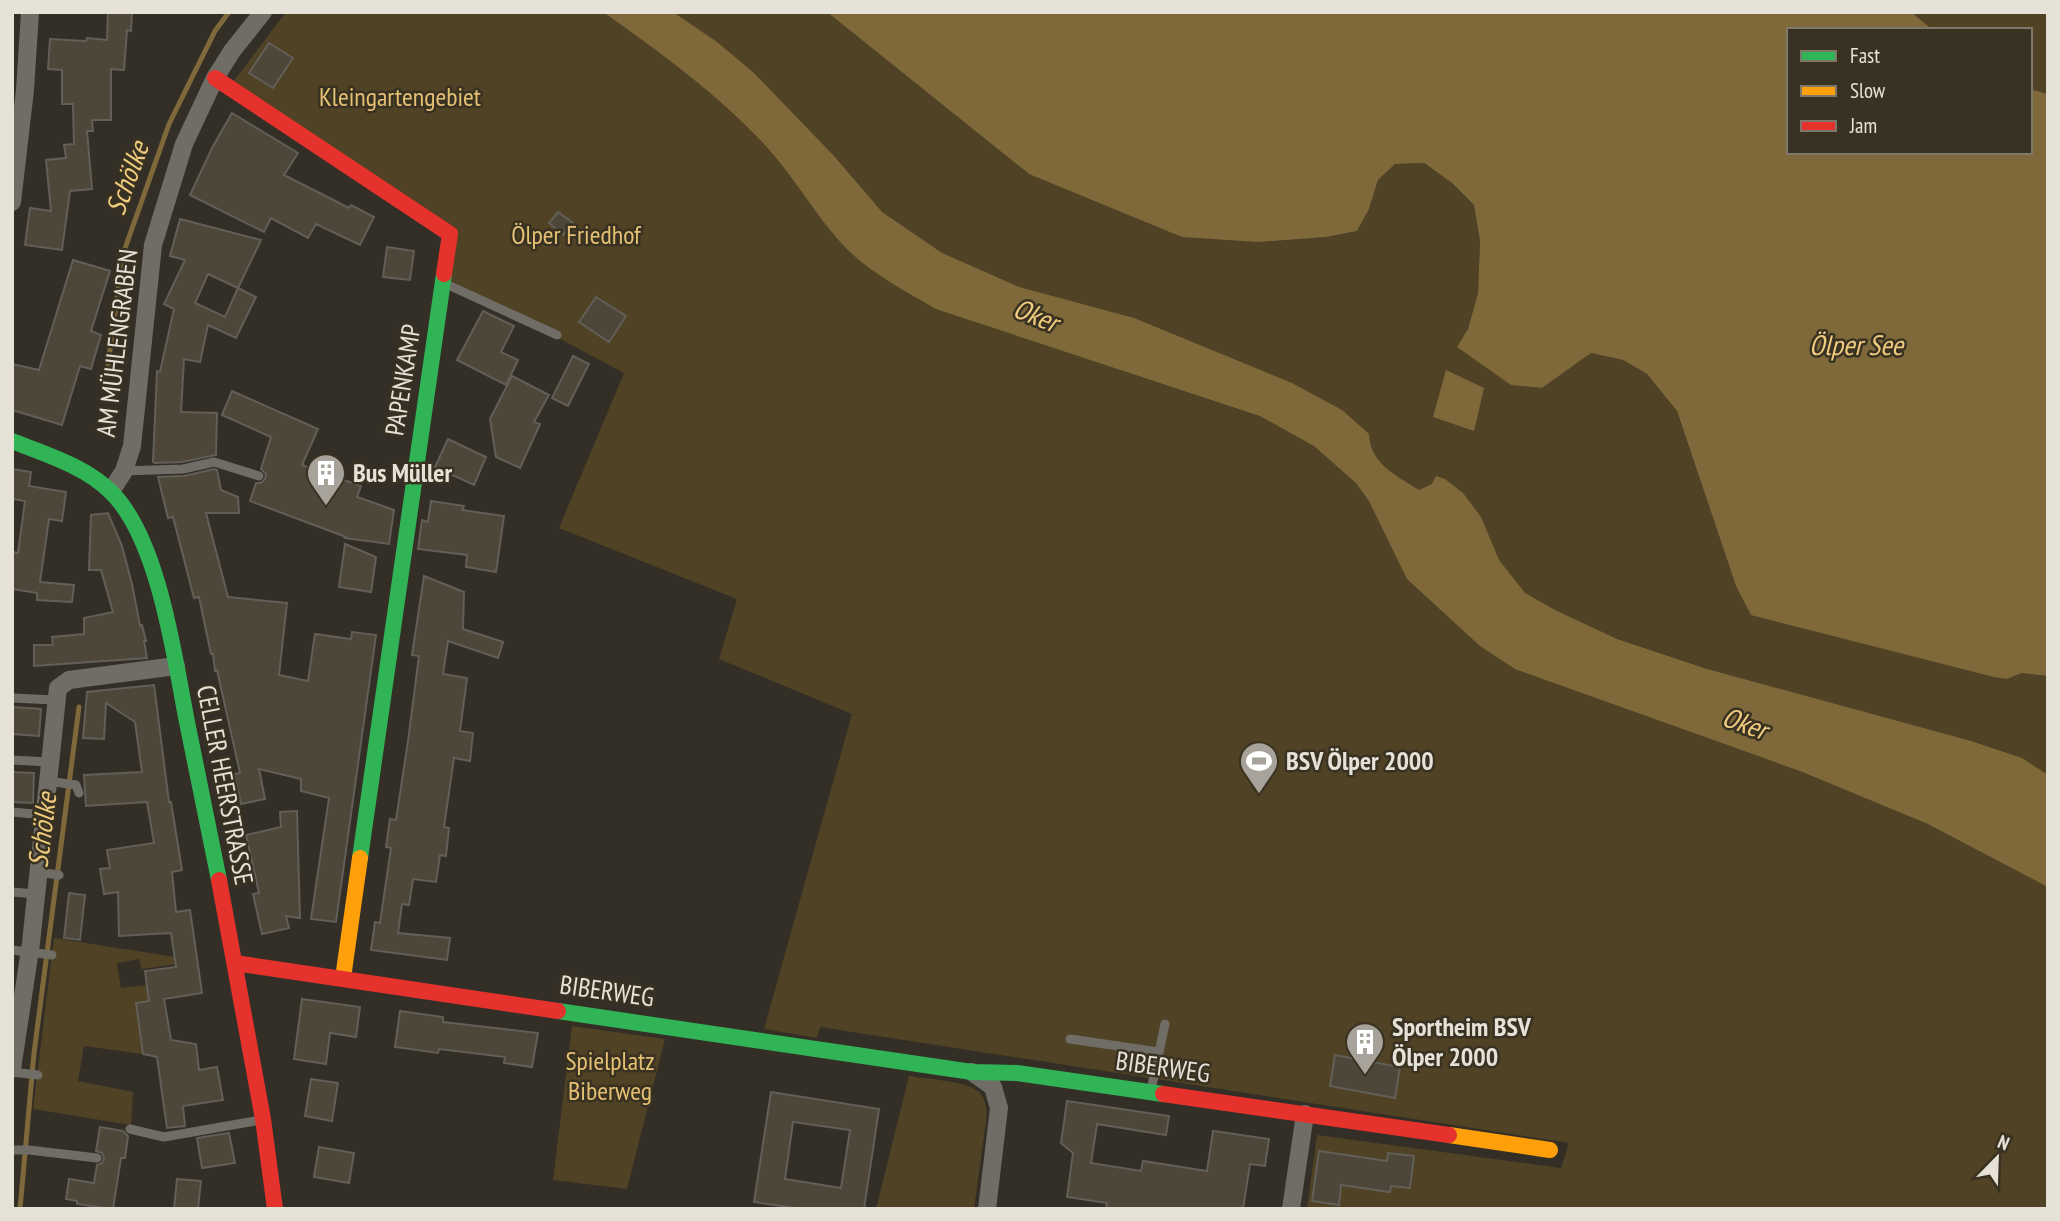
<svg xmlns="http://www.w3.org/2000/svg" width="2060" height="1221" viewBox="0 0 2060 1221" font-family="'PT Sans Narrow',sans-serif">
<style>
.green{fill:#504224}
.water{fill:#7f693b}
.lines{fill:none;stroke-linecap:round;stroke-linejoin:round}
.stream{stroke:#7f693b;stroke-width:5}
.building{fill:#4d4639;stroke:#625f58;stroke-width:2;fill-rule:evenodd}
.lane{stroke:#706d67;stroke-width:9}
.street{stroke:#706d67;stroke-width:18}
.fast{stroke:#30b455;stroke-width:16}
.slow{stroke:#ff9f0a;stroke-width:16}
.jam{stroke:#e5322d;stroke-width:16}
.labels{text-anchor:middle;stroke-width:5;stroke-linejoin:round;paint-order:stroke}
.park-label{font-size:26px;fill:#e4c073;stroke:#393121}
.street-label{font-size:26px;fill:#e6e2d8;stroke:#393121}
.poi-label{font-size:26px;font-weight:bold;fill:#e6e2d8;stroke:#393121;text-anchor:start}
.water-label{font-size:28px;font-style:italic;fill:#efcb7e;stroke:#393121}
</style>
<rect width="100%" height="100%" fill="#332f27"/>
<path class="green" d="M286 12H827L1029 174 1259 242 1326 237 1357 231 1369 209 1378 180 1395 164 1423 163 1452 183 1474 205 1480 241 1478 293 1468 329 1458 347 1512 385 1542 388 1591 353 1623 360 1647 374 1677 411 1736 586 2007 679 2022 673 2048 676V1209H1307L1317 1135 1561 1168 1569 1143 820 1027 817 1038 764 1029 852 714 719 659 737 599 559 528 624 373 444 277 451 234 230 86Z
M1911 12H2048V94L2030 89V30H1933Z
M54 938 175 957 176 964 142 969 139 959 117 963 121 988 147 985 149 1001 136 1003 143 1054 84 1046 78 1081 133 1092 131 1125 33 1109Z
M572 1026 665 1039 627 1189 553 1180Z
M909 1076C925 1079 970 1081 980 1093 985 1098 986 1107 987 1114L974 1209H876Z"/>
<path class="water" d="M603 12H673L717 42 754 73 834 156 882 212 942 253 1019 287 1134 318 1292 383 1342 410 1369 434C1370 464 1396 475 1419 490L1432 484 1436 476 1445 479 1463 493 1481 517 1499 560 1525 593 1557 611 1617 639 1707 669 1971 741 2022 758 2048 775V887L1928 824 1800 771 1515 669 1480 646 1407 579 1369 501 1356 483 1314 446 1260 416 936 309C907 292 876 276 851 253 818 221 796 178 764 144 716 93 660 52 603 12Z
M827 12H1911L1933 30H1789V152H2030V89L2048 94V676L2022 673 2007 679 1994 677 1751 615 1736 586 1677 411 1647 374 1623 360 1591 353 1542 388 1511 385 1457 347 1468 329 1478 293 1480 241 1474 205 1452 183 1424 163 1395 164 1378 180 1369 209 1357 231 1326 237 1259 242 1182 237 1029 174Z
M1446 370 1484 388 1474 431 1433 417Z"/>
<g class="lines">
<path class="stream" d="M107 372 123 254 169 124 215 31 229 12
M20 1209 34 1053 79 707"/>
</g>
<path class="building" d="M108 12H132L131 31 127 30 124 70 111 69V120H92L93 131H87L92 189 70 191 62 250 25 245 30 208 51 211 46 160 66 158 64 145 74 144 73 104H62V70L48 69 50 39 86 41 87 38 107 40Z
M269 43 293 58 273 88 249 73Z
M232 113 298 153 284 175 349 208 351 205 374 217 360 245 316 224 308 238 271 218 264 232 190 195 212 148Z
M558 212 573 223 563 235 549 223Z
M180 219 261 240 238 288 256 297 236 338 208 325 200 362 184 359 181 412 217 413 216 455 182 462 155 463 153 462 157 371 160 372 174 309 164 304 185 260 170 256ZM208 274 238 288 225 317 195 303Z
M387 247 414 251 410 280 383 277Z
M73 260 110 271 91 331 101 335 91 369 80 366 62 425 12 410V364L39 370Z
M596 297 626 316 609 342 579 322Z
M483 311 514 326 501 352 518 360 506 385 457 360Z
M573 356 589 364 568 406 552 398Z
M512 376 549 395 534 422 540 424 520 468 496 457 490 419Z
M232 391 318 429 302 465 361 486 357 497 394 510 389 544 345 538 346 537 250 501 256 483H261L265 479 266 474 261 469 271 437 222 415Z
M448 439 486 457 474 485 435 467Z
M12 469 31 472 29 486 66 492 62 521 49 519 40 582 74 585 72 602 37 600V593L12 589V552L18 553 25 501 12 499Z
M214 469 217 470 221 490 238 497 239 513H206L228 597 287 603 279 675 308 681 315 634 351 639 352 632 376 635 336 922 311 919 329 798 301 791V779L259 769 265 799 241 804 234 774 240 773 217 670 215 671 213 654H211L199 597 194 598 173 517 168 518 158 477 184 476Z
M431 501 464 506 462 510 504 516 496 572 466 567 467 555 418 549 422 520 428 522Z
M108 513 122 546 132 584 140 626 142 625 146 641H144L147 658 34 666V645H53L52 637 84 634V618L113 612 101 570H89L91 515Z
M345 544 376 557 371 592 339 587Z
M424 576 464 592 463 629 503 642 498 658 448 641 443 674 467 678 460 731 473 733 470 761 454 758 444 827 449 828 446 856 440 855 436 882 413 879 409 905 402 904 398 933 450 938 447 960 371 950 375 922 380 923 391 848 386 847 390 819 396 820 408 741 419 656 412 655Z
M154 685 169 802H171L182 870 172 872 176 912 190 910 202 993 164 999 171 1040 196 1044 199 1070 217 1067 223 1100 183 1106 185 1126 167 1128 157 1057 143 1054 136 1003 149 1001 145 971 176 967 171 933 119 936 118 892 104 894 100 869 110 868 107 850 154 843 147 802 86 806 84 775 142 772 135 722 106 703 104 739 83 738 87 692Z
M12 707 41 709 39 736 12 734Z
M12 772 34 773 33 803 12 802Z
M297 811 300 918 286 916 289 928 262 934 253 894 259 893 246 835 281 827 280 812Z
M69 893 85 895 80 940 64 938Z
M302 999 360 1007 356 1037 330 1033 326 1064 294 1059Z
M400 1011 443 1017V1022L538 1033 532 1067 504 1063 505 1057 439 1049 438 1053 395 1047Z
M1335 1055 1400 1067 1395 1098 1330 1086Z
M311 1079 338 1083 332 1121 305 1116Z
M771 1092 879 1109 864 1209H801L754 1202ZM793 1122 850 1130 841 1188 785 1179Z
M1067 1101 1169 1116 1166 1135 1097 1124 1091 1163 1141 1171 1143 1161 1207 1171 1213 1131 1269 1139 1265 1166 1250 1164 1243 1209H1106L1107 1203 1067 1197 1073 1153 1061 1143Z
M100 1127 123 1131 128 1136 125 1158H121L113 1209 77 1204V1201L66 1199 69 1179 94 1183 97 1165 102 1163 104 1158 102 1153 96 1151Z
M229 1133 235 1163 202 1168 197 1138Z
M319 1147 354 1153 349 1183 314 1177Z
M1319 1151 1387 1161 1388 1153 1414 1156 1410 1188 1391 1186 1390 1192 1341 1185 1339 1205 1312 1201Z
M177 1179 201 1181 198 1209H174Z"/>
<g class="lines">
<path class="lane" d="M444 283 557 335
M124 471 183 469 214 462 259 476
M12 698 56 700
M12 760 49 762
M47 781 76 785 79 793
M12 812 44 815
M38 872 59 875
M12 892 36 894
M12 950 52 955
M1070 1039 1159 1052
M12 1072 38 1075
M1151 1090 1165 1024
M130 1129 164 1137 261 1120
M12 1150H29L97 1158"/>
<path class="street" d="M12 202 25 90 30 12
M111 491 124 471 132 446 153 245 184 144 215 78 232 51 263 12
M12 1069 31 943 58 688 69 680 176 666
M972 1072 993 1087 999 1108 987 1209
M1291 1209 1305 1114"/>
<path class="fast" d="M12 441C45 454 85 466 111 492 158 538 174 654 186 717 197 772 208 826 219 880
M360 858 444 274
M558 1011 972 1072 1017 1073 1163 1094"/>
<path class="slow" d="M343 978 360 858
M1449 1135 1550 1150"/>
<path class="jam" d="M215 78 450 234 444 274
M219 880 263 1119 275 1209
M235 963 558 1011
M1163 1094 1449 1135"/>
</g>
<defs>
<symbol id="building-pin" viewBox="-11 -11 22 30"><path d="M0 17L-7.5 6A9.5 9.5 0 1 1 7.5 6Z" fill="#a7a39a" stroke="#393121"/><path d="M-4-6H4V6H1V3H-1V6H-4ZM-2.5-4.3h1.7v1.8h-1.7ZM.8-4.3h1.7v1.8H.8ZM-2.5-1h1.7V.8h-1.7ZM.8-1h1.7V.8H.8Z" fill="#fff"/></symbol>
<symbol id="stadium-pin" viewBox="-11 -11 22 30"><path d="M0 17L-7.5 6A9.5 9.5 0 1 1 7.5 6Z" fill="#a7a39a" stroke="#393121"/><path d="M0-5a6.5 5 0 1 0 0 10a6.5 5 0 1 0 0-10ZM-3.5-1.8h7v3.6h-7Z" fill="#fff"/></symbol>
</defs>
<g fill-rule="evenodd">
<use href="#building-pin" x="304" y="451" width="44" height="60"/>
<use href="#stadium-pin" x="1237" y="739" width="44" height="60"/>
<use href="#building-pin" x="1343" y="1020" width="44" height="60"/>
</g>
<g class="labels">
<g class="park-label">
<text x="400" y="106">Kleingartengebiet</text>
<text x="576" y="244">Ölper Friedhof</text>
<text x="610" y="1070">Spielplatz<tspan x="610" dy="30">Biberweg</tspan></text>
</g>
<g class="street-label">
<text transform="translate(117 343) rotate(-83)" y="9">AM MÜHLENGRABEN</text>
<text transform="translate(403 380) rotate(-81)" y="9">PAPENKAMP</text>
<text transform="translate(225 785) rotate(79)" y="9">CELLER HEERSTRASSE</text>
<text transform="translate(607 991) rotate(8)" y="9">BIBERWEG</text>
<text transform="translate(1163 1067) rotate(8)" y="9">BIBERWEG</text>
</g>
<g class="poi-label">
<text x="353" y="482">Bus Müller</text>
<text x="1286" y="770">BSV Ölper 2000</text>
<text x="1392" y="1036">Sportheim BSV<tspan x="1392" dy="30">Ölper 2000</tspan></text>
</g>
<g class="water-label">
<text transform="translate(127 178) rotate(-70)" y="10">Schölke</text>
<text transform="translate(1036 315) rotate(22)" y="10">Oker</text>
<text x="1856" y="355">Ölper See</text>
<text transform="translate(1745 723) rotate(20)" y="10">Oker</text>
<text transform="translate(42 830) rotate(-83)" y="10">Schölke</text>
</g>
</g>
<rect width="2060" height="1221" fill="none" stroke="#e6e2d8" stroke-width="28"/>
<rect x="1787" y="28" width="245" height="126" fill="#393121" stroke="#7e786a" stroke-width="2"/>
<rect x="1801" y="51" width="35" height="10" fill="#30b455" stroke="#7e786a" stroke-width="2"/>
<text x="1850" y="63" font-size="21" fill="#e6e2d8">Fast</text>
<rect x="1801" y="86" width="35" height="10" fill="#ff9f0a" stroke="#7e786a" stroke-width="2"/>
<text x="1850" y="98" font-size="21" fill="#e6e2d8">Slow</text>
<rect x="1801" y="121" width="35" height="10" fill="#e5322d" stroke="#7e786a" stroke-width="2"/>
<text x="1850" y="133" font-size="21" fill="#e6e2d8">Jam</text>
<g transform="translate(1997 1158) rotate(23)" stroke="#393121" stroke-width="5" paint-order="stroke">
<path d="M0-5L12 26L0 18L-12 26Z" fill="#e6e2d8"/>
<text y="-10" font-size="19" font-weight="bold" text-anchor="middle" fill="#e6e2d8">N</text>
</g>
</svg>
